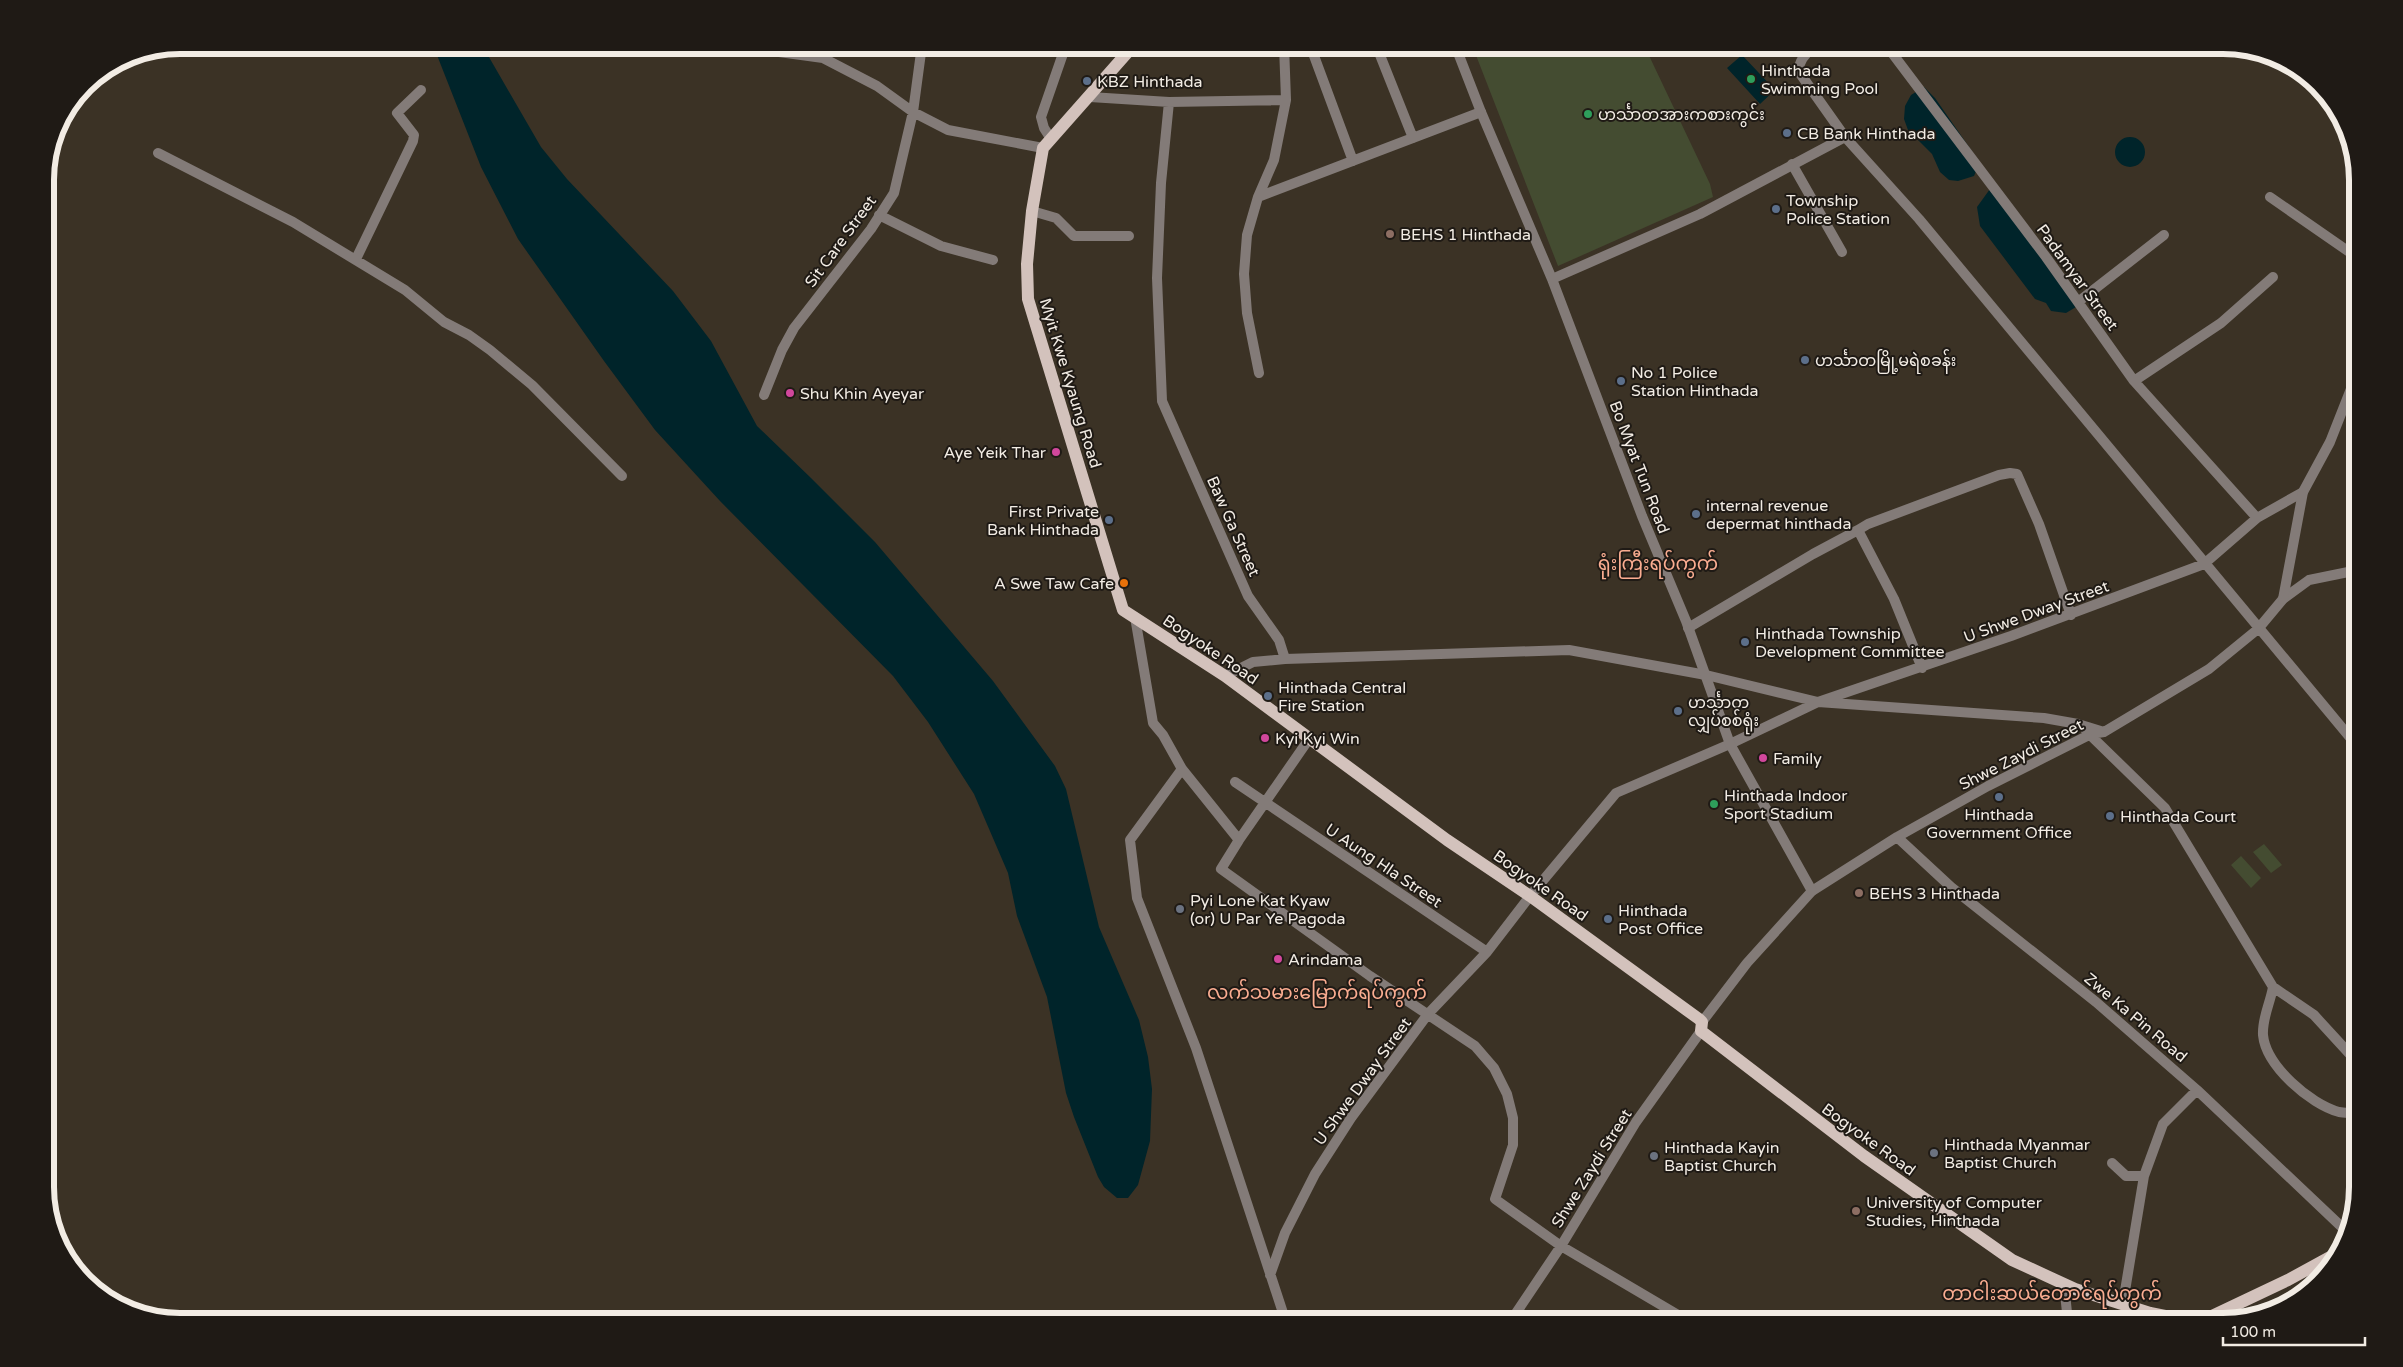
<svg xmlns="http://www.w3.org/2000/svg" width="2403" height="1367" viewBox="0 0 2403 1367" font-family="'Varela Round','Noto Sans Myanmar',sans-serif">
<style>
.green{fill:#444c31}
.water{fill:#00242a}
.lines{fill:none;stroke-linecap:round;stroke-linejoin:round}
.minor{stroke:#837b78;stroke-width:10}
.tertiary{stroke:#837b78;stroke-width:10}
.primary{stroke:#d3c2bc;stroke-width:12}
.leisure-dot{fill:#2e9e5b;stroke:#1f1a15;stroke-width:2}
.service-dot{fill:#5c6f8a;stroke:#1f1a15;stroke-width:2}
.education-dot{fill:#8d6e63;stroke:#1f1a15;stroke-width:2}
.hotel-dot{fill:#d1479c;stroke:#1f1a15;stroke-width:2}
.food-dot{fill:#e8710a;stroke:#1f1a15;stroke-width:2}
.worship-dot{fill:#6b7280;stroke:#1f1a15;stroke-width:2}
.labels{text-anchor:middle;stroke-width:4;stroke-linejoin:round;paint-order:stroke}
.poi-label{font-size:16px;fill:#f2ece4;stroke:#1f1a15;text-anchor:start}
.street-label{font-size:16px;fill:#f2ece4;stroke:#1f1a15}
.quarter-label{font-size:19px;fill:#fbad91;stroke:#1f1a15}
.rim{fill:none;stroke:#f2ece4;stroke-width:6}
</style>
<rect width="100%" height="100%" fill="#3b3225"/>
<path class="green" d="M1472 45H1644L1710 184 1713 197 1558 266Z
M2264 844 2282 865 2271 873 2253 852Z
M2241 856 2261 878 2251 888 2231 865Z"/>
<path class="water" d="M433 45H482L541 147 567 179 673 291 711 341 757 426 811 478 875 542 993 681 1055 766 1066 789 1099 927 1139 1020 1148 1057 1152 1089 1150 1141 1138 1185 1128 1198H1117L1104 1187 1098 1177 1074 1117 1066 1093 1047 997 1017 916 1008 873 974 794 928 722 893 676 720 501 655 430 604 361 518 239 481 167Z
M1742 55 1775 90 1760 104 1727 68Z
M1924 87 1935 98 1976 157 1979 164 1974 176 1958 181 1949 180 1940 172 1932 154 1908 130 1904 119 1905 106 1911 95Z
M2115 152a15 15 0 1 1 30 0a15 15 0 1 1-30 0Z
M1995 185 2076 307 2066 313 2051 311 2046 303 2035 299 1980 226 1977 207 1990 189Z"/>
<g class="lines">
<path class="minor" d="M728 45 823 58 877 86 913 112 948 130 1043 148
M1310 45 1353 161
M1376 45 1413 138
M1886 45 2046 257 2134 381 2257 518
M2155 45H2166
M1090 97 1169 102 1286 100
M1169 102 1161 183 1157 278 1162 401 1248 596 1279 640 1285 659
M1845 137 1919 219 2358 747
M1051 139 1044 128 1041 117 1066 45
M158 153 293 222 405 290 444 322 469 335 490 350 532 385 622 476
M1792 164 1842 252
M1258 197 1481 112
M2270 197 2358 258
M1032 211 1056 218 1074 236H1129
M879 215 941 246 993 260
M356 259 413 141 414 135 397 113 421 90
M2078 302 2164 235
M1259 373 1247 313 1244 274 1247 235 1258 197 1274 160 1286 100 1284 45
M2134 381 2221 323 2273 277
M764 395 782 350 794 328 871 229 894 193 913 112 922 45
M1858 530 1868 524 1999 475 2010 473 2017 474 2039 524 2071 615
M1135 617 1153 723 1163 735 1182 769 1239 840
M1688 628 1813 554 1858 530 1894 599 1922 668
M1225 676 1253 662 1285 659 1569 650 1706 675 1818 702 2044 718 2078 724 2104 732
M2086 731 2165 808 2273 987 2314 1015 2358 1063
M1309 739 1239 840 1221 869 1370 976 1475 1046 1494 1068 1507 1094 1513 1118V1145L1495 1199 1561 1246 1690 1322
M1182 769 1130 840 1137 898 1196 1048 1286 1322
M1235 782 1487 952
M1897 837 1951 887 2096 1002 2197 1090 2346 1231
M2273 987C2270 1004 2262 1018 2263 1035 2266 1066 2310 1104 2339 1112 2345 1113 2352 1113 2358 1114
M1702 1022 1747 963 1812 891 1897 837 1988 786 2091 734 2104 732 2209 669 2258 629 2283 599 2309 580 2358 570
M2112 1163 2126 1176H2144
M1270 1275 1285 1233 1315 1174 1351 1118 1428 1014 1487 952 1530 896 1616 793 1730 744 1818 702 2011 636 2204 564 2257 518 2303 492
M2064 1284 2068 1322
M2123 1303 2144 1176 2163 1124 2197 1090
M1510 1322 1561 1246 1636 1122 1701 1031"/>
<path class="tertiary" d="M1455 45 1481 112 1552 279 1642 516 1686 621 1730 744 1812 891
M1552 279 1700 214 1845 137 1799 72C1798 60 1807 53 1815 45
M2283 599 2303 492 2330 442 2358 371"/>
<path class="primary" d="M1134 45 1043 148 1032 211 1027 264 1028 299 1123 610 1225 676 1447 840 1530 896 1699 1019 1702 1022 1701 1031 1864 1156 2012 1260 2075 1289 2150 1313 2185 1320 2210 1317 2288 1280 2341 1251"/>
</g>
<g class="leisure-dot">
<circle cx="1751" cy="79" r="5"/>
<circle cx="1588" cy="114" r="5"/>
<circle cx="1714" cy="804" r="5"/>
</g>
<g class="service-dot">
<circle cx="1087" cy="81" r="5"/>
<circle cx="1787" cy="133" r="5"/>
<circle cx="1776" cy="209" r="5"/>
<circle cx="1805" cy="360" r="5"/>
<circle cx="1621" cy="381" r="5"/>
<circle cx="1696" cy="514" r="5"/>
<circle cx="1109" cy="520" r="5"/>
<circle cx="1745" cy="642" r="5"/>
<circle cx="1268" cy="696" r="5"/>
<circle cx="1678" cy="711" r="5"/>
<circle cx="1999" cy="797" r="5"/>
<circle cx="2110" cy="816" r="5"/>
<circle cx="1608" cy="919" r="5"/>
</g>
<g class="education-dot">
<circle cx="1390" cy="234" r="5"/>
<circle cx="1859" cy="893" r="5"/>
<circle cx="1856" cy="1211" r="5"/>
</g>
<g class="hotel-dot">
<circle cx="790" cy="393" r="5"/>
<circle cx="1056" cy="452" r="5"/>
<circle cx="1265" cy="738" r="5"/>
<circle cx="1763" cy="758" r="5"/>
<circle cx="1278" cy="959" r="5"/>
</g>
<circle class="food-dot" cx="1124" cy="583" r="5"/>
<g class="worship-dot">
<circle cx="1180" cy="909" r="5"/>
<circle cx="1934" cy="1153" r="5"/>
<circle cx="1654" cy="1156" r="5"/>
</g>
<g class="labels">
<g class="poi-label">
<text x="1761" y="76">Hinthada<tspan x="1761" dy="18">Swimming Pool</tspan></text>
<text x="1097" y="87">KBZ Hinthada</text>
<text x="1598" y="120">ဟင်္သာတအားကစားကွင်း</text>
<text x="1797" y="139">CB Bank Hinthada</text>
<text x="1786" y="206">Township<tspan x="1786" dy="18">Police Station</tspan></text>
<text x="1400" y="240">BEHS 1 Hinthada</text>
<text x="1815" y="366">ဟင်္သာတမြို့မရဲစခန်း</text>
<text x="1631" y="378">No 1 Police<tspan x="1631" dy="18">Station Hinthada</tspan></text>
<text x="800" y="399">Shu Khin Ayeyar</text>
<text x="1046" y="458" text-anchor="end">Aye Yeik Thar</text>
<text x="1706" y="511">internal revenue<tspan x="1706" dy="18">depermat hinthada</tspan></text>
<text x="1099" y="517" text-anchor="end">First Private<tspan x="1099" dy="18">Bank Hinthada</tspan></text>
<text x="1114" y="589" text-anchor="end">A Swe Taw Cafe</text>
<text x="1755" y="639">Hinthada Township<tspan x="1755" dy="18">Development Committee</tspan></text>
<text x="1278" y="693">Hinthada Central<tspan x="1278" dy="18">Fire Station</tspan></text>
<text x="1688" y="708">ဟင်္သာတ<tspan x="1688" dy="18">လျှပ်စစ်ရုံး</tspan></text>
<text x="1275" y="744">Kyi Kyi Win</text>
<text x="1773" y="764">Family</text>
<text x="1724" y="801">Hinthada Indoor<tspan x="1724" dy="18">Sport Stadium</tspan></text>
<text x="1999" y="820" text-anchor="middle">Hinthada<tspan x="1999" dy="18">Government Office</tspan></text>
<text x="2120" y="822">Hinthada Court</text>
<text x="1869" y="899">BEHS 3 Hinthada</text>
<text x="1190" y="906">Pyi Lone Kat Kyaw<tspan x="1190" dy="18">(or) U Par Ye Pagoda</tspan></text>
<text x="1618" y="916">Hinthada<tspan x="1618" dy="18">Post Office</tspan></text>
<text x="1288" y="965">Arindama</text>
<text x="1944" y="1150">Hinthada Myanmar<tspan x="1944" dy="18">Baptist Church</tspan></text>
<text x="1664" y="1153">Hinthada Kayin<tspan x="1664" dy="18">Baptist Church</tspan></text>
<text x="1866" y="1208">University of Computer<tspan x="1866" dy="18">Studies, Hinthada</tspan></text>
</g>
<g class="street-label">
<text transform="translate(840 241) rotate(-54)" y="6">Sit Care Street</text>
<text transform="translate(2078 277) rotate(54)" y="6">Padamyar Street</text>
<text transform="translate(1071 383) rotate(73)" y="6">Myit Kwe Kyaung Road</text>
<text transform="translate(1640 467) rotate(69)" y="6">Bo Myat Tun Road</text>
<text transform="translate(1234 526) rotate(66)" y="6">Baw Ga Street</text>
<text transform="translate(2036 611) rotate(-20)" y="6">U Shwe Dway Street</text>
<text transform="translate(1211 649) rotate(34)" y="6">Bogyoke Road</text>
<text transform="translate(2021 754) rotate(-27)" y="6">Shwe Zaydi Street</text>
<text transform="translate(1384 865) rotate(34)" y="6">U Aung Hla Street</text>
<text transform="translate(1541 885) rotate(35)" y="6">Bogyoke Road</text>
<text transform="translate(2136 1017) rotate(40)" y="6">Zwe Ka Pin Road</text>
<text transform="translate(1362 1081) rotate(-54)" y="6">U Shwe Dway Street</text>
<text transform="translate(1869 1139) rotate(36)" y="6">Bogyoke Road</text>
<text transform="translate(1591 1168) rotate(-58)" y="6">Shwe Zaydi Street</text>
</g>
<g class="quarter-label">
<text x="1658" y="570">ရုံးကြီးရပ်ကွက်</text>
<text x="1317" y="999">လက်သမားမြောက်ရပ်ကွက်</text>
<text x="2052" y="1300">တာငါးဆယ်တောင်ရပ်ကွက်</text>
</g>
</g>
<path d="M0 0H2403V1367H0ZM180 54H2223A126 126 0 0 1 2349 180V1187A126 126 0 0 1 2223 1313H180A126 126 0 0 1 54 1187V180A126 126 0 0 1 180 54Z" fill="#1f1a15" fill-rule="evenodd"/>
<path class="rim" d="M180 54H2223A126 126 0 0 1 2349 180V1187A126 126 0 0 1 2223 1313H180A126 126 0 0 1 54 1187V180A126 126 0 0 1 180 54Z"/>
<path d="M2223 1337v8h142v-8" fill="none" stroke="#f2ece4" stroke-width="2.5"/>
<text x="2230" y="1337" font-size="15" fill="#f2ece4" stroke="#1f1a15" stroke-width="4" paint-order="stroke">100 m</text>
</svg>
